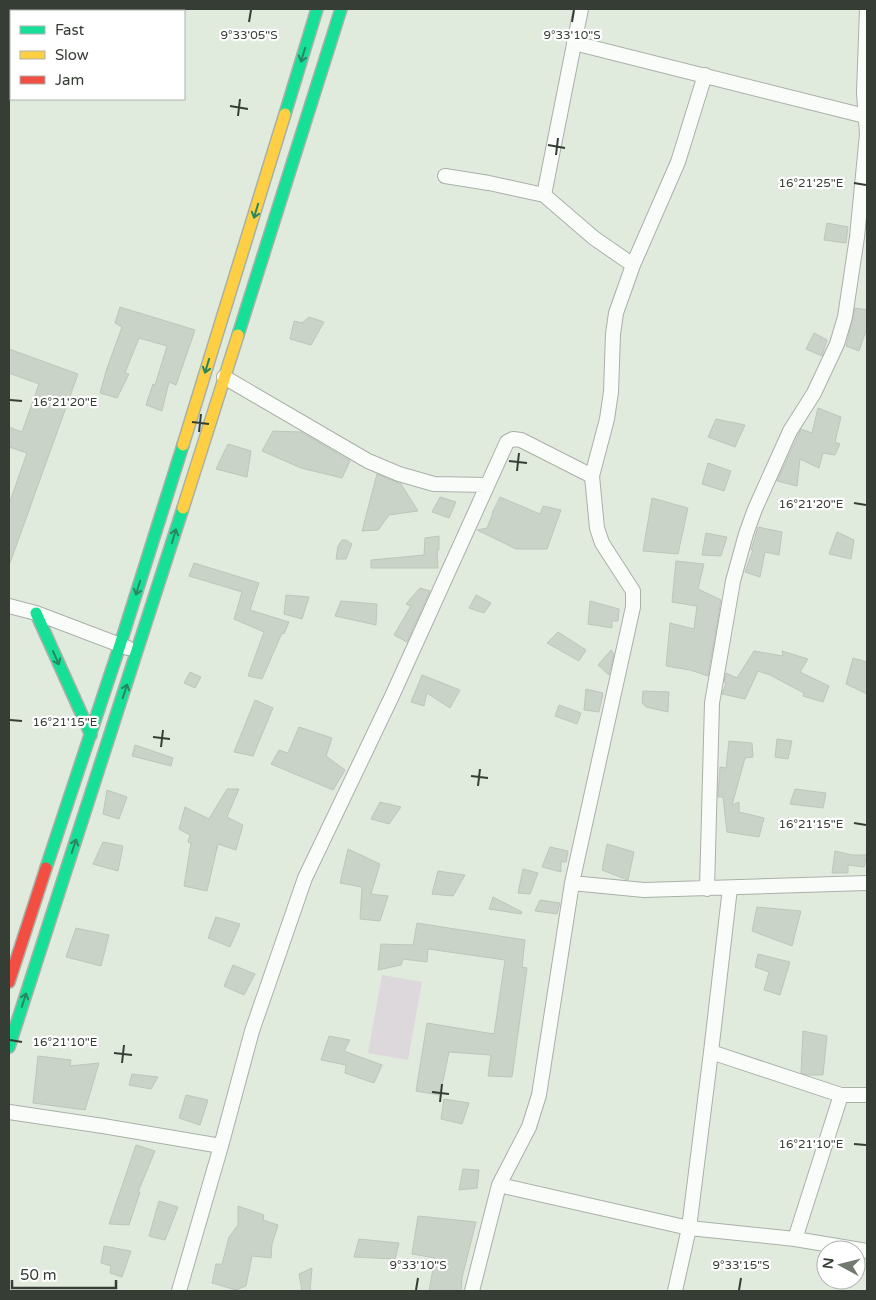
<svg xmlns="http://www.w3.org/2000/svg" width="876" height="1300" viewBox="0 0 876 1300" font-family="'Varela Round',sans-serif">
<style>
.green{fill:#ddd8db}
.building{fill:#cad3c8;stroke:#bdc6bb}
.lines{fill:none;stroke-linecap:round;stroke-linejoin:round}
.street-casing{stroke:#a9b1a7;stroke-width:16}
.fast-casing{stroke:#a9b1a7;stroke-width:14}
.slow-casing{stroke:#a9b1a7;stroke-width:14}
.jam-casing{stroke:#a9b1a7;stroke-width:14}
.street{stroke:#fafcfa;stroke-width:14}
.fast{stroke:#16e098;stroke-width:11}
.slow{stroke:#ffcf43;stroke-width:11}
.jam{stroke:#f24e42;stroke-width:11}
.oneway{stroke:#288661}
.ticks{fill:none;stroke:#363d34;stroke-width:2}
.ticks-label{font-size:12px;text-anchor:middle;fill:#363d34;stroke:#fff;stroke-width:4.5;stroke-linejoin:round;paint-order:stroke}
</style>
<rect width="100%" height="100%" fill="#e0ebde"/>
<path class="green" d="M382 975 422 982 408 1060 368 1053Z"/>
<path class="building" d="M827 223 848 227 846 243 824 240Z
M120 307 195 330 176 385 169 382 162 411 146 405 153 384 155 385 167 346 139 338 125 373 129 374 117 398 100 393 107 368 122 327 115 323Z
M855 308 867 310V328L859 351 846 346Z
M309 317 324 322 311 345 290 339 294 321 302 323Z
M814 333 827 340 822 356 806 349Z
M9 349 78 374 10 563H9V504L27 453 9 447V427L22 432 39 384 9 373Z
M818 408 841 417 835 442 840 444 835 455 823 453 819 468 800 459 797 486 777 481 801 429 812 433Z
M716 419 745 425 735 447 708 437Z
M273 431 301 432 350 461 342 478 301 468 262 451Z
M228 444 251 451 247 477 216 469Z
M708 463 731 471 724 491 702 484Z
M377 474 401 484 418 511 389 515 378 530 362 531Z
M440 497 456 502 449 518 432 512Z
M500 497 540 514 543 506 561 510 547 549H516L477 530 487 528 493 513H492Z
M652 498 688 508 678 554 643 551Z
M758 527 782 532 779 555 765 552 760 577 745 572 753 550H751Z
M837 532 854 540 851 559 829 554Z
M706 533 727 537 721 556 702 555Z
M439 536V550H437L438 568H371V560L424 555 425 538Z
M342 540H346L352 544 346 559H336L338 546Z
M676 561 704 564 698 589 721 600 708 676 690 670 666 666 670 623 694 629 697 606 672 602Z
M194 563 259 583 250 610 289 622 284 634 282 633 262 679 248 676 264 632 234 619 242 592 189 576Z
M420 588 430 591 407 642 394 635 411 606 406 604Z
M286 595 309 597 302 619 284 614Z
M476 595 491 603 484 613 469 608Z
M341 601 377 604 376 625 335 616Z
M590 601 619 609 618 621H612V628L588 624Z
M558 632 586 650 579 661 547 643Z
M611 650 614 654 609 675 598 665Z
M754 651 783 656 782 651 808 659 800 672 829 686 823 702 803 696 804 693 770 675 758 671 745 699 722 694 726 683 724 682 726 673 737 678Z
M853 658 867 662V694L846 684Z
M190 672 201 677 195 688 184 683Z
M422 675 460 690 450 708 427 693 424 706 411 702Z
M586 689 603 693 599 712 584 710Z
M643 691 669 692 668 712 646 707 642 703Z
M255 700 273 708 253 756 234 752Z
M559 705 581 713 577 724 555 716Z
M299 727 332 738 326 756 345 770 333 790 271 764 279 750 288 753Z
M777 739 792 741 788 759 775 757Z
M729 741 752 743 753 757 745 758 732 805 739 802V812L764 818 759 837 727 832 723 797H718L720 767 726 768Z
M135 745 173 758 171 766 132 756Z
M227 789H239L227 817 243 825 236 850 218 844 207 891 184 886 191 843 188 842 190 835 179 829 185 807 209 819Z
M795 789 826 793 823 808 790 804Z
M107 790 127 797 119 819 103 814Z
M380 802 401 807 389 824 371 819Z
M103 842 123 846 118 871 93 864Z
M607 844 634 852 628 880 602 870Z
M550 847 568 851 566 862H561V872L542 867Z
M348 849 380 864 371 894 388 896 380 921 360 919 362 887 340 883Z
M835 851 852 855H867L864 867 848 865V873H832Z
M523 869 538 873 530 894 518 893Z
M438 871 465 875 453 896 432 894Z
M493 897 522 912 521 914 489 909Z
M540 900 560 903 557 914 535 911Z
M757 907 801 911 792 946 752 931Z
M216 917 240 924 230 947 208 938Z
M417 923 525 940 522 967 527 968 512 1077 488 1076 491 1055 449 1052 440 1095 416 1091 427 1023 494 1034 505 960 428 949 427 962 403 959 401 965 378 970 381 944 413 945Z
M76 928 109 935 101 966 66 957Z
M758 954 790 962 780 995 764 990 769 972 755 967Z
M233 965 255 974 244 995 224 986Z
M803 1031 827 1036 823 1075H807L801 1073Z
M329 1036 350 1040 344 1051 382 1065 374 1083 345 1073 346 1065 321 1060Z
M38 1056 71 1060 70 1066 99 1063 85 1110 33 1103Z
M132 1074 158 1077 151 1089 129 1085Z
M186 1095 208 1100 200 1125 179 1118Z
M444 1099 469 1103 462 1124 441 1119Z
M136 1145 155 1151 138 1192H140L129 1225 109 1224Z
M463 1169 479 1170 477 1188 459 1190Z
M159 1201 178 1207 165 1240 149 1236Z
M238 1206 264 1215 263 1220 278 1225 272 1244 271 1258 252 1256 246 1286 236 1290 212 1283 216 1264H222L229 1237 238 1225Z
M418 1216 476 1222 462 1278 461 1291H429L435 1258 412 1254Z
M359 1239 399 1243 395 1259 354 1257Z
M104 1246 131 1251 122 1277 110 1273 111 1266 101 1263Z
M312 1268 310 1291H302L299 1274Z"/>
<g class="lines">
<defs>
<path id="street" d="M574 43 865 116
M445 176 489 183 544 195 594 238 633 265
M544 195 581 9
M224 377 368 461 399 474 434 484 487 485
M9 606 36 613 128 648
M572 883 644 890 867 883
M730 888 711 1052 841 1095H867
M707 889 712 703 733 581 746 534 755 509 790 431 814 393 837 344 845 317 857 237 867 134 864 93 867 9
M9 1112 103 1126 221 1146
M499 1185 689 1228 795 1239 867 1251
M795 1239 841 1095
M179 1291 221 1146 252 1031 305 878 392 696 507 442 513 439 521 440 592 476
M472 1291 499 1185 529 1127 539 1095 572 883 633 607V591L602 543 597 528 592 476 607 419 611 392 613 334 616 313 633 265 678 162 705 75
M675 1291 689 1228 711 1052"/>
<path id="fast" d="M285 114 317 9
M238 335 341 9
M36 613 91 735
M46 868 120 645 183 445
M9 1047 183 508"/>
<path id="slow" d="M183 445 285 114
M183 508 238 335"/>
<path id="jam" d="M9 982 46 868"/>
</defs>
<use href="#street" class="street-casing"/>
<use href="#fast" class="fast-casing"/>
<use href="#slow" class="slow-casing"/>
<use href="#jam" class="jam-casing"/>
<use href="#street" class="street"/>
<use href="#fast" class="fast"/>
<use href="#slow" class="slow"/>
<use href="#jam" class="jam"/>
</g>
<defs><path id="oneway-shaft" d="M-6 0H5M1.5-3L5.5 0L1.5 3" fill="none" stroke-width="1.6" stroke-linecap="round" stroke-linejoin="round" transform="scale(1.25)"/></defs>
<g class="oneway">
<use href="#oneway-shaft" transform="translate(303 55) rotate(107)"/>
<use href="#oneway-shaft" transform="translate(256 211) rotate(107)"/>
<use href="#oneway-shaft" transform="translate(207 366) rotate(107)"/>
<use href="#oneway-shaft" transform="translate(174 536) rotate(-73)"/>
<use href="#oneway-shaft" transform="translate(138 588) rotate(107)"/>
<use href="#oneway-shaft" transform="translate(56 658) rotate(66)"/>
<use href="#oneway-shaft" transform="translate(125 691) rotate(-72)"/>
<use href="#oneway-shaft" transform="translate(74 846) rotate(-72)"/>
<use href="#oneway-shaft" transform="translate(24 1000) rotate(-72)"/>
</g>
<path class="ticks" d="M249 22 251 10M572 22 574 10M230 106 248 109M238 116 240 99M548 145 565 148M556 155 558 138M854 183 866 185M10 400 22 401M192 422 209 424M199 432 201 414M509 461 527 463M517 471 519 453M854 503 866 505M10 720 22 721M153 737 170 739M161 747 163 730M471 776 488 778M478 786 480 769M854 823 866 825M10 1040 22 1042M114 1053 132 1055M122 1063 124 1045M432 1092 449 1094M440 1102 442 1084M854 1144 866 1145M416 1290 418 1278M739 1290 741 1278"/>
<g class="ticks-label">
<text x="249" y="39">9°33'05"S</text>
<text x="572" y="39">9°33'10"S</text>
<text x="811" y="187">16°21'25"E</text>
<text x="65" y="406">16°21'20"E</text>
<text x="811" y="508">16°21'20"E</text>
<text x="65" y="726">16°21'15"E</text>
<text x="811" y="828">16°21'15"E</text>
<text x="65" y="1046">16°21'10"E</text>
<text x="811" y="1148">16°21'10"E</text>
<text x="418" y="1269">9°33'10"S</text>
<text x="741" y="1269">9°33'15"S</text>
</g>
<rect width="876" height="1300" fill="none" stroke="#363d34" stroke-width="20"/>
<rect x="10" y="10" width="175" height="90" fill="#ffffff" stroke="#afb1ae"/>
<rect x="20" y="26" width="25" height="8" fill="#16e098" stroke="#afb1ae"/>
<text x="55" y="35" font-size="15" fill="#363d34">Fast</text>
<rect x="20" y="51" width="25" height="8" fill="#ffcf43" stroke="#afb1ae"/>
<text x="55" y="60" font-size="15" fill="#363d34">Slow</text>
<rect x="20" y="76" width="25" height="8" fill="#f24e42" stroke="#afb1ae"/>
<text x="55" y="85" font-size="15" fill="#363d34">Jam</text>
<g transform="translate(841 1265) rotate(277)"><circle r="24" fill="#ffffff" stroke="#afb1ae"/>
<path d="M0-4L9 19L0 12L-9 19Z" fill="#727a70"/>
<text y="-8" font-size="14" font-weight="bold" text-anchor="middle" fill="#363d34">N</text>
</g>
<path d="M12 1280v8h104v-8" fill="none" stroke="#363d34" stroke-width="2.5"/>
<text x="20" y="1280" font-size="15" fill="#363d34" stroke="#ffffff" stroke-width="4" paint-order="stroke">50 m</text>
</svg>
